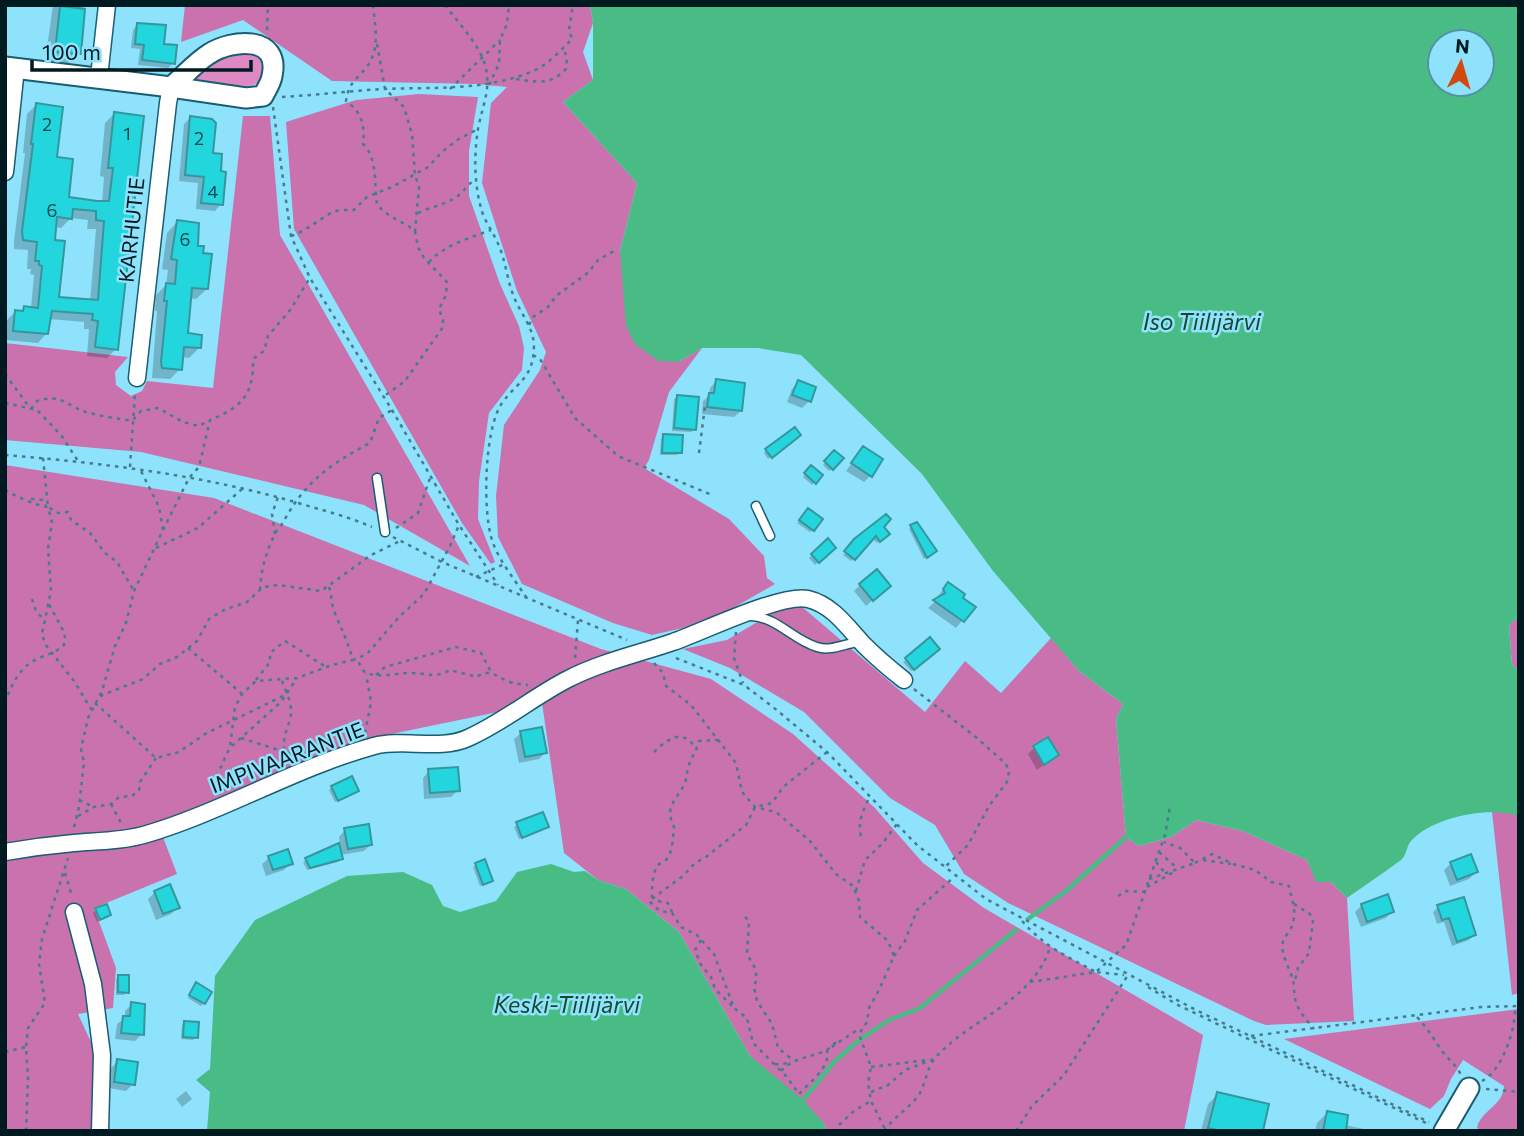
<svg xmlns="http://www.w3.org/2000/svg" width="1524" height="1136" viewBox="0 0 1524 1136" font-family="Commissioner,sans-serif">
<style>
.green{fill:#df89c4}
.forest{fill:#c972ae}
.water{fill:#49bc86;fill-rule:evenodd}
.shadow{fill:#0003;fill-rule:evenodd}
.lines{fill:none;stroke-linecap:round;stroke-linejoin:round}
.stream{stroke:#49bc86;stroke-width:4.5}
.building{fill:#23d6de;stroke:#35979c;stroke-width:2;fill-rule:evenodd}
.service-casing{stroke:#195d70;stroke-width:11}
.minor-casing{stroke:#195d70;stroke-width:19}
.tertiary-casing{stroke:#195d70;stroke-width:23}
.path{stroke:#467c8c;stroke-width:2.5;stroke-dasharray:3.5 5;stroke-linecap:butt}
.service{stroke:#fff;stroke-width:8}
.minor{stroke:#fff;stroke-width:16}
.tertiary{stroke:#fff;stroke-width:19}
.labels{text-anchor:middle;stroke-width:5;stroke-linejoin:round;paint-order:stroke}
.number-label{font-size:18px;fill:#094950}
.street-label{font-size:21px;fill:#001a21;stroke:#8ee2fc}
.water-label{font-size:23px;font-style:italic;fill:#194731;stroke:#8ee2fc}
</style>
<rect width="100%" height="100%" fill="#8ee2fc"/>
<path class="green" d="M246 49 261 56 266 62 264 81C240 92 212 85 187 82L203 65Z"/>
<path class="forest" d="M185 5H590L593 23 583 52 593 80 563 102 637 183 620 251 678 362 702 348 669 392 649 460 644 468 729 519 764 556 767 578 775 584 709 622 652 635 613 623 522 584 498 537 496 496 504 425 540 370 546 352 517 291 482 183 491 103 507 87 476 84 332 81 243 20 181 42Z
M419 94 478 97 469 151V196L500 284 519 326 524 348 522 370 489 413 479 481 478 519 495 562 491 564 462 523 294 229 286 122 356 100Z
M243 116H270L280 235 470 566 364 505 141 452 5 440V343L128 357 115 372 116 385 131 396 142 391 147 381 213 388Z
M5 465 214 498 601 649 711 679 793 734 874 807 923 863 984 908 1203 1035 1184 1131H826L825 1125 805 1103 750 1056 679 932 626 889 598 880 564 853 542 703 377 737 158 824 177 874 94 908 116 968 113 1008 78 1014 97 1055 95 1131H5Z
M794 600 925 712 965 661 1001 693 1051 638 1079 671 1123 704 1116 719 1126 837 1139 846 1171 837 1196 820 1243 831 1307 860 1314 876 1331 882 1347 898 1354 1021 1266 1025 1254 1021 1008 903 964 874 935 825 890 798 804 712 730 668 683 649 727 640Z
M1519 615V673L1512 664 1509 626Z
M1504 811 1519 816V993L1512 995 1492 812Z
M1519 1009V1131H1484L1477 1128C1480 1111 1504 1105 1504 1086L1463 1060 1451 1079 1444 1096 1430 1109 1284 1039Z"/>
<path class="water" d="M590 5H1519V615L1509 626 1512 664 1519 673V816C1489 806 1433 817 1411 841 1406 847 1407 855 1401 860 1384 873 1365 885 1347 898L1331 882H1316L1307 860 1243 831 1196 820 1171 837 1139 846 1126 837 1116 719 1123 704 1079 671 993 571 922 474 801 355 758 348H702L678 362 658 361 635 344 626 326 620 251 637 183 563 102 593 80V23ZM1440 42H1482V84H1440Z
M551 864 574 872 585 871 598 880 626 889 679 932 750 1056 803 1100 825 1125 826 1131H207L210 1092 196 1080 210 1069 215 976 255 920 347 876 403 872 432 885 443 906 460 912 496 901 517 872Z"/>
<path class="shadow" d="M53 5H84L79 54 68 64 45 62Z
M138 24 162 45 173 63 168 68 138 65 140 49 131 48 133 30Z
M36 105 67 198 102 203 104 177 100 176 105 123 114 114 116 349 107 358 87 356 89 329H84V322L49 319 47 333 38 343 5 340 6 321 15 312H20L25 308H31L34 275 30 274 31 269H27L28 250 14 249V241L25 153H23L27 114ZM71 218 88 220 87 229H96L90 302 58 299 54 227 61 228Z
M190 118 211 155 221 204 215 211 196 209 198 183 179 181 184 124Z
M177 222 196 247 207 289 196 299 189 298 186 335 199 348 189 358 181 357 180 369 170 379 152 378 157 311H155L156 295 166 285 168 270 162 269 167 233Z
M716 381 741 411 734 417 702 414 703 401 709 396 710 388Z
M798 382 809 401 802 408 787 402 792 389Z
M677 397 694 430 691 432 672 431 674 399Z
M663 436 680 452 677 455H660L661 439Z
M796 438 768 459 764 453 766 450Z
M863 448 870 476 864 482 846 471Z
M834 452 841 459 829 471 823 465Z
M811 467 821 475 812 485 803 477Z
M805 513 813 530 810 532 797 523Z
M882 527 887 534 877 543 872 538 851 561 843 555 856 541Z
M912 527 932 553 924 559 909 529Z
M827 541 834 548 815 565 809 558Z
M948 584 961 598 973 607 956 628 928 608 938 599 937 597Z
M860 585 882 592 866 606 854 591Z
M930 640 937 649 911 671 903 662Z
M521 733 546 752 539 759 519 763 514 739Z
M1034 748 1057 755 1037 770 1028 754Z
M429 771 458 790 451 797 424 799 423 778Z
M332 787 354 793 335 802 329 790Z
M542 814 547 826 519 839 514 827Z
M345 830 371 844 364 851 340 855 341 859 338 862 307 870 303 862 340 844 339 837Z
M269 858 291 863 284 870 266 876 262 864Z
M1451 863 1476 872 1469 879 1450 886 1444 870Z
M476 865 491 880 489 883 480 886 473 867Z
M155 892 178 907 171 914 156 920 148 899Z
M1362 905 1392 911 1386 918 1361 927 1355 912Z
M1438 907 1474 935 1469 940 1452 946 1444 922 1437 924 1433 912Z
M96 910 109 915 97 922 93 913Z
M119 976 127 992 124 995H116V979Z
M194 987 204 1003 201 1006 188 998Z
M132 1004 142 1034 135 1041 115 1039 117 1024 125 1018V1011Z
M185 1023 196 1037 193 1040 181 1039 182 1025Z
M118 1061 133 1084 126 1091 109 1088 111 1068Z
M186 1091 192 1099 182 1107 176 1099Z
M1218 1094 1261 1131H1201L1208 1104Z
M1327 1113 1345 1125 1373 1131H1315L1317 1123Z"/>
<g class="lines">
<path class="stream" d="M1028 919 1066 891 1126 837
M803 1100 834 1062 858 1041 889 1020 920 1008 1016 930"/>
</g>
<path class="building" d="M60 6 85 9 81 54 55 52Z
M137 23 166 25 164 44 177 45 175 64 142 60 144 45 135 44Z
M36 103 63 107 57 157 73 159 69 197 97 201H109L113 168H108L114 112 144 116 118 350 95 347 98 321 92 320 93 314 52 311 48 334 13 331 15 310 23 311 24 306 38 308 42 266 39 265V261H35L37 242 23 240 22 231 33 144H31ZM73 209 96 211V220L104 221 98 300 59 297 65 241 55 240 57 217 72 219Z
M190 116 212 119 216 123 213 153 222 154 221 171 226 172 223 205 201 203 204 177 185 175Z
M177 220 199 223 198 246H204L203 253 212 254 208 289 192 288 188 333 202 335 201 348 184 347 182 370 162 368 161 362 167 301H164L166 283 175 284 177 260 171 259Z
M716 379 745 383 742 411 707 407 709 393H714Z
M798 380 816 387 811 402 792 395Z
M677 395 699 397 696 430 674 428Z
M795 427 801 435 772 458 765 449Z
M663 434 683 435 682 453H662Z
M863 446 883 459 872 477 851 463Z
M834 450 844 458 833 470 824 461Z
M811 465 823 475 816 484 804 473Z
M808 508 823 519 814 531 799 520Z
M886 514 891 519 884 527 890 534 880 542 876 536 855 560 844 551 854 539Z
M917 522 937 551 927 558 910 525Z
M828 538 836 548 819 563 811 554Z
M877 569 891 586 873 601 859 584Z
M948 582 965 594 963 598 976 607 964 622 933 600 945 593 943 589Z
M930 637 940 649 914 670 905 658Z
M542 727 547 753 525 757 520 731Z
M1048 737 1059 755 1044 765 1033 746Z
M458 767 460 791 430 793 428 769Z
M352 776 359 791 338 801 331 786Z
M543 812 549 827 522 838 516 822Z
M369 824 372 845 348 849 344 828Z
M339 843 343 859 310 868 305 858Z
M288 849 293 864 273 870 268 856Z
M1471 854 1478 872 1457 880 1450 862Z
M485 859 493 881 483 885 475 863Z
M170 884 180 908 163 914 154 891Z
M1388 894 1394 912 1367 922 1361 904Z
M1464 897 1476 935 1457 942 1449 918 1442 920 1437 905Z
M107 904 111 915 100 920 95 908Z
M118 975H129V993L118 992Z
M196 982 212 992 205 1004 189 995Z
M131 1002 145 1004 144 1035 121 1033 123 1016H130Z
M184 1021 199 1022 198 1038 183 1037Z
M117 1059 138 1062 135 1085 114 1082Z
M1217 1092 1269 1104 1263 1131H1221L1208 1128Z
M1327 1111 1348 1115 1346 1131H1323Z"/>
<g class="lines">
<defs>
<path id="service" d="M377 478 385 532
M756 506 770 536
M751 616C777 617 793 640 817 647 833 652 846 642 862 642"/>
<path id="minor" d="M99 77 107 5
M5 172 16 68
M137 378 168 103 171 87
M5 852C28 848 51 845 74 843 98 841 124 841 147 834 224 811 297 767 374 746 404 738 439 751 468 738 504 722 533 697 568 679 601 662 638 654 673 642 702 632 782 593 808 599 833 605 848 628 864 645 877 658 890 669 904 680
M74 912 93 984 102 1055 100 1131"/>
<path id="tertiary" d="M5 67 171 87 246 98 263 96C266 90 271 83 272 76 281 35 232 39 209 54 196 62 184 76 171 87
M1444 1131 1469 1088"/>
</defs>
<use href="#service" class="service-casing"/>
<use href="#minor" class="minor-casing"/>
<use href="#tertiary" class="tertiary-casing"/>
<path class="path" d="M278 5H313
M373 5C375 27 381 51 365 69 354 82 349 83 346 101 362 112 365 126 363 144 378 158 374 185 377 204 386 217 403 221 415 231L418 247 424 258 447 282 446 295 439 309 443 320V327L405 381 383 397
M445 5C457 21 474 39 482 57 494 83 483 103 478 129 474 155 474 182 481 208 484 221 494 233 499 246 506 262 507 280 514 297 520 313 533 326 534 345 534 378 518 381 502 403 484 429 482 514 493 543 500 562 515 580 526 597
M267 30 268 5
M377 44 385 89 404 107 412 134 415 175 419 187 415 231
M516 79C538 82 549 86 566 69L567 58 563 47
M489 85 499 64 500 40 507 24 509 5
M450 89 500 40
M282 97C316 95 350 91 383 89 434 87 483 91 531 72 547 66 560 51 572 39L569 30 573 5
M273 107 291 236 310 278 392 410 459 525 498 585
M418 213C430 207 444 205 455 198 464 193 467 183 476 180
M291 236C306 231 318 220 331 213 338 209 347 210 354 210L367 197 394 186 428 167 442 152 457 140 478 129
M429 262C444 245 470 238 491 230
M529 325 533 317 548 307 556 296 589 272 598 260 614 251
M533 355 540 359 575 418 618 456 712 495
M5 374 30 408
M5 403 37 410 61 435 78 461
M31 409 37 401C63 393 67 407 89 413 103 416 119 420 133 420L141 411 158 408 183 422 199 426 208 421
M699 453 705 406
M5 455C103 463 201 475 295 502 321 510 347 516 372 527
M43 458 48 507 58 513 68 512 71 520 90 533 105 553 117 562 134 591
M130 467 135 394
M5 490C15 496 37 506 48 507L52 522 48 549 51 591 42 634 45 644 74 681 91 709
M31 499 43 500 46 505
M396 528 418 513 430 478
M163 530 189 478 199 467 210 420C241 407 254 396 253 359L264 351 268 336 291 309 309 279
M275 534 272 514 278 497
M393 537 442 562 627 640
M156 548 198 528 242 489
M476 577 504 564
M329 587C332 595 331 603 334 611 341 628 348 642 353 660L367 654 399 617 424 594 450 546 459 525
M260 590C261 570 266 551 276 532 278 528 283 524 285 519 306 481 332 463 370 443L379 418 392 410
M32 599 36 611 45 621
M736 632 734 658 743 683
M188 648 241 693
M575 658 578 620
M676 658 744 685 773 707 827 752 917 845 986 899 1196 1010 1429 1122
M654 663 663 673 666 686 691 705 736 763 742 792 755 807 776 812 810 841 836 874 853 886 859 901 860 917 888 941 894 956 880 988 869 1008 867 1022 859 1034 871 1067 868 1083 871 1101 885 1129
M376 675 385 667 456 647 481 653 491 672
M256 680 270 662V653L285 641 326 667
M282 681C286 691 292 703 291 714 289 728 281 737 285 752L297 756
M914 689 977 738 1006 764 1009 771 1007 782 989 806 968 845 944 868
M100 696 143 679 160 664 177 657 197 641 209 619 224 610 247 602 263 587 278 585 321 591 371 555 400 541
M5 703C11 685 20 666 39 658 49 654 56 652 64 645L65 634 49 604
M95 703 156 758 179 752 205 734 287 694
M365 733 371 702 366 674
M241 738 285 752
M232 746 281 702 297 678
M654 752C670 737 683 728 697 750
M827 752 783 787 772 803 755 807 746 825 706 857 695 863 683 876 649 901 660 911 672 913 681 927 697 935 714 954 734 1008 747 1018 753 1043 786 1076 799 1094C810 1082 831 1067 827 1050L860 1028
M216 792 213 784 230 747 235 707 242 694 256 681 297 678 332 665 353 660 359 663 365 673C382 678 395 673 411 673 428 673 433 679 450 670L477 677C489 667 498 678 510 682 516 684 522 684 528 685
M79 800 94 807
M111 804 121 823
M78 816 94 807 111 804 119 797 132 796 139 790 140 782 156 758
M74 827 79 807 84 762 81 749 88 718 102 691 115 646 126 623 134 591 163 530 159 507 140 469
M861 836C857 822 864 808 870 796
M1159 852 1177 868
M1203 860 1231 864
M1156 862 1165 873
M1195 863 1212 854 1233 864 1255 870 1271 882 1289 886C1292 901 1298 912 1291 928 1289 932 1284 938 1283 942 1280 954 1290 969 1293 980 1295 989 1293 998 1298 1007 1302 1015 1308 1022 1314 1029
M65 873 72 896
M1149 879 1195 863 1180 848 1164 842
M1147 887 1174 872
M856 891 865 860 882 844 897 824
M1118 896 1126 891 1145 892
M652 898C652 888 652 873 658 865 660 863 664 862 667 859 673 851 673 836 674 827 664 806 676 801 684 785 687 780 686 774 688 768 690 758 697 751 699 741L719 740
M658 901 668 903 672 912
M1294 904 1310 914 1313 921 1309 953 1298 968 1295 980
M745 917 749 921 747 954 754 966 757 978 754 987 757 1001 772 1024 778 1048 793 1060
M1022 921C1045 947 1066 956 1096 972
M701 940 695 950 701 965 711 977 715 989 732 1006
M894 956 905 941 917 910 954 877
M1097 971 1126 945 1165 835 1170 806
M1030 982 1096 972 1124 975
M1148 987 1176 1004 1261 1045 1428 1124
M1417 1017C1428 1029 1431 1035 1440 1048 1446 1058 1456 1064 1461 1075
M1251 1036 1481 1007 1519 1006
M5 1052 26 1047
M775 1064 781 1065 789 1062
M871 1067 927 1060
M781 1071C794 1057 809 1058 825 1051 830 1049 833 1043 839 1041
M1482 1081C1502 1071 1516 1029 1515 1007
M1486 1089 1519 1092
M871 1092 888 1085 905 1070 934 1059
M839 1125 854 1111 871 1101
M26 1131 28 1078 26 1047 28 1028 45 1003 39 964 42 939 68 858
M884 1131C894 1117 908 1109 918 1096 926 1085 926 1068 936 1057 971 1018 1033 1002 1050 947
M1016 1131 1032 1106 1064 1075 1128 975"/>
<use href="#service" class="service"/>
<use href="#minor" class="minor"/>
<use href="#tertiary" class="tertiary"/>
</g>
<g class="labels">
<g class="number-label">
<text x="47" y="131">2</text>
<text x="127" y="140">1</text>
<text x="199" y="145">2</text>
<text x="213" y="198">4</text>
<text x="52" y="217">6</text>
<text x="185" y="246">6</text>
</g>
<g class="street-label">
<text transform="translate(132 230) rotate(-84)" y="7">KARHUTIE</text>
<text transform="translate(287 758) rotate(-21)" y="7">IMPIVAARANTIE</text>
</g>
<g class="water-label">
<text x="1202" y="330">Iso Tiilijärvi</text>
<text x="567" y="1013">Keski-Tiilijärvi</text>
</g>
</g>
<rect width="1524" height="1136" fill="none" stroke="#001a21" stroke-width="14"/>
<g transform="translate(1461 63) rotate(5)"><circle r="33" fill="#8ee2fc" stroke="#5592a4" stroke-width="2"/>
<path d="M0-5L12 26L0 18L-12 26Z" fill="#d14b0e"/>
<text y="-10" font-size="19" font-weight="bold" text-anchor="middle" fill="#001a21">N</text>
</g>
<path d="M32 60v10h219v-10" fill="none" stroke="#001a21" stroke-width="3.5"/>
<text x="42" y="60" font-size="21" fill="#001a21" stroke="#8ee2fc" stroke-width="5" paint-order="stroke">100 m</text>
</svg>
